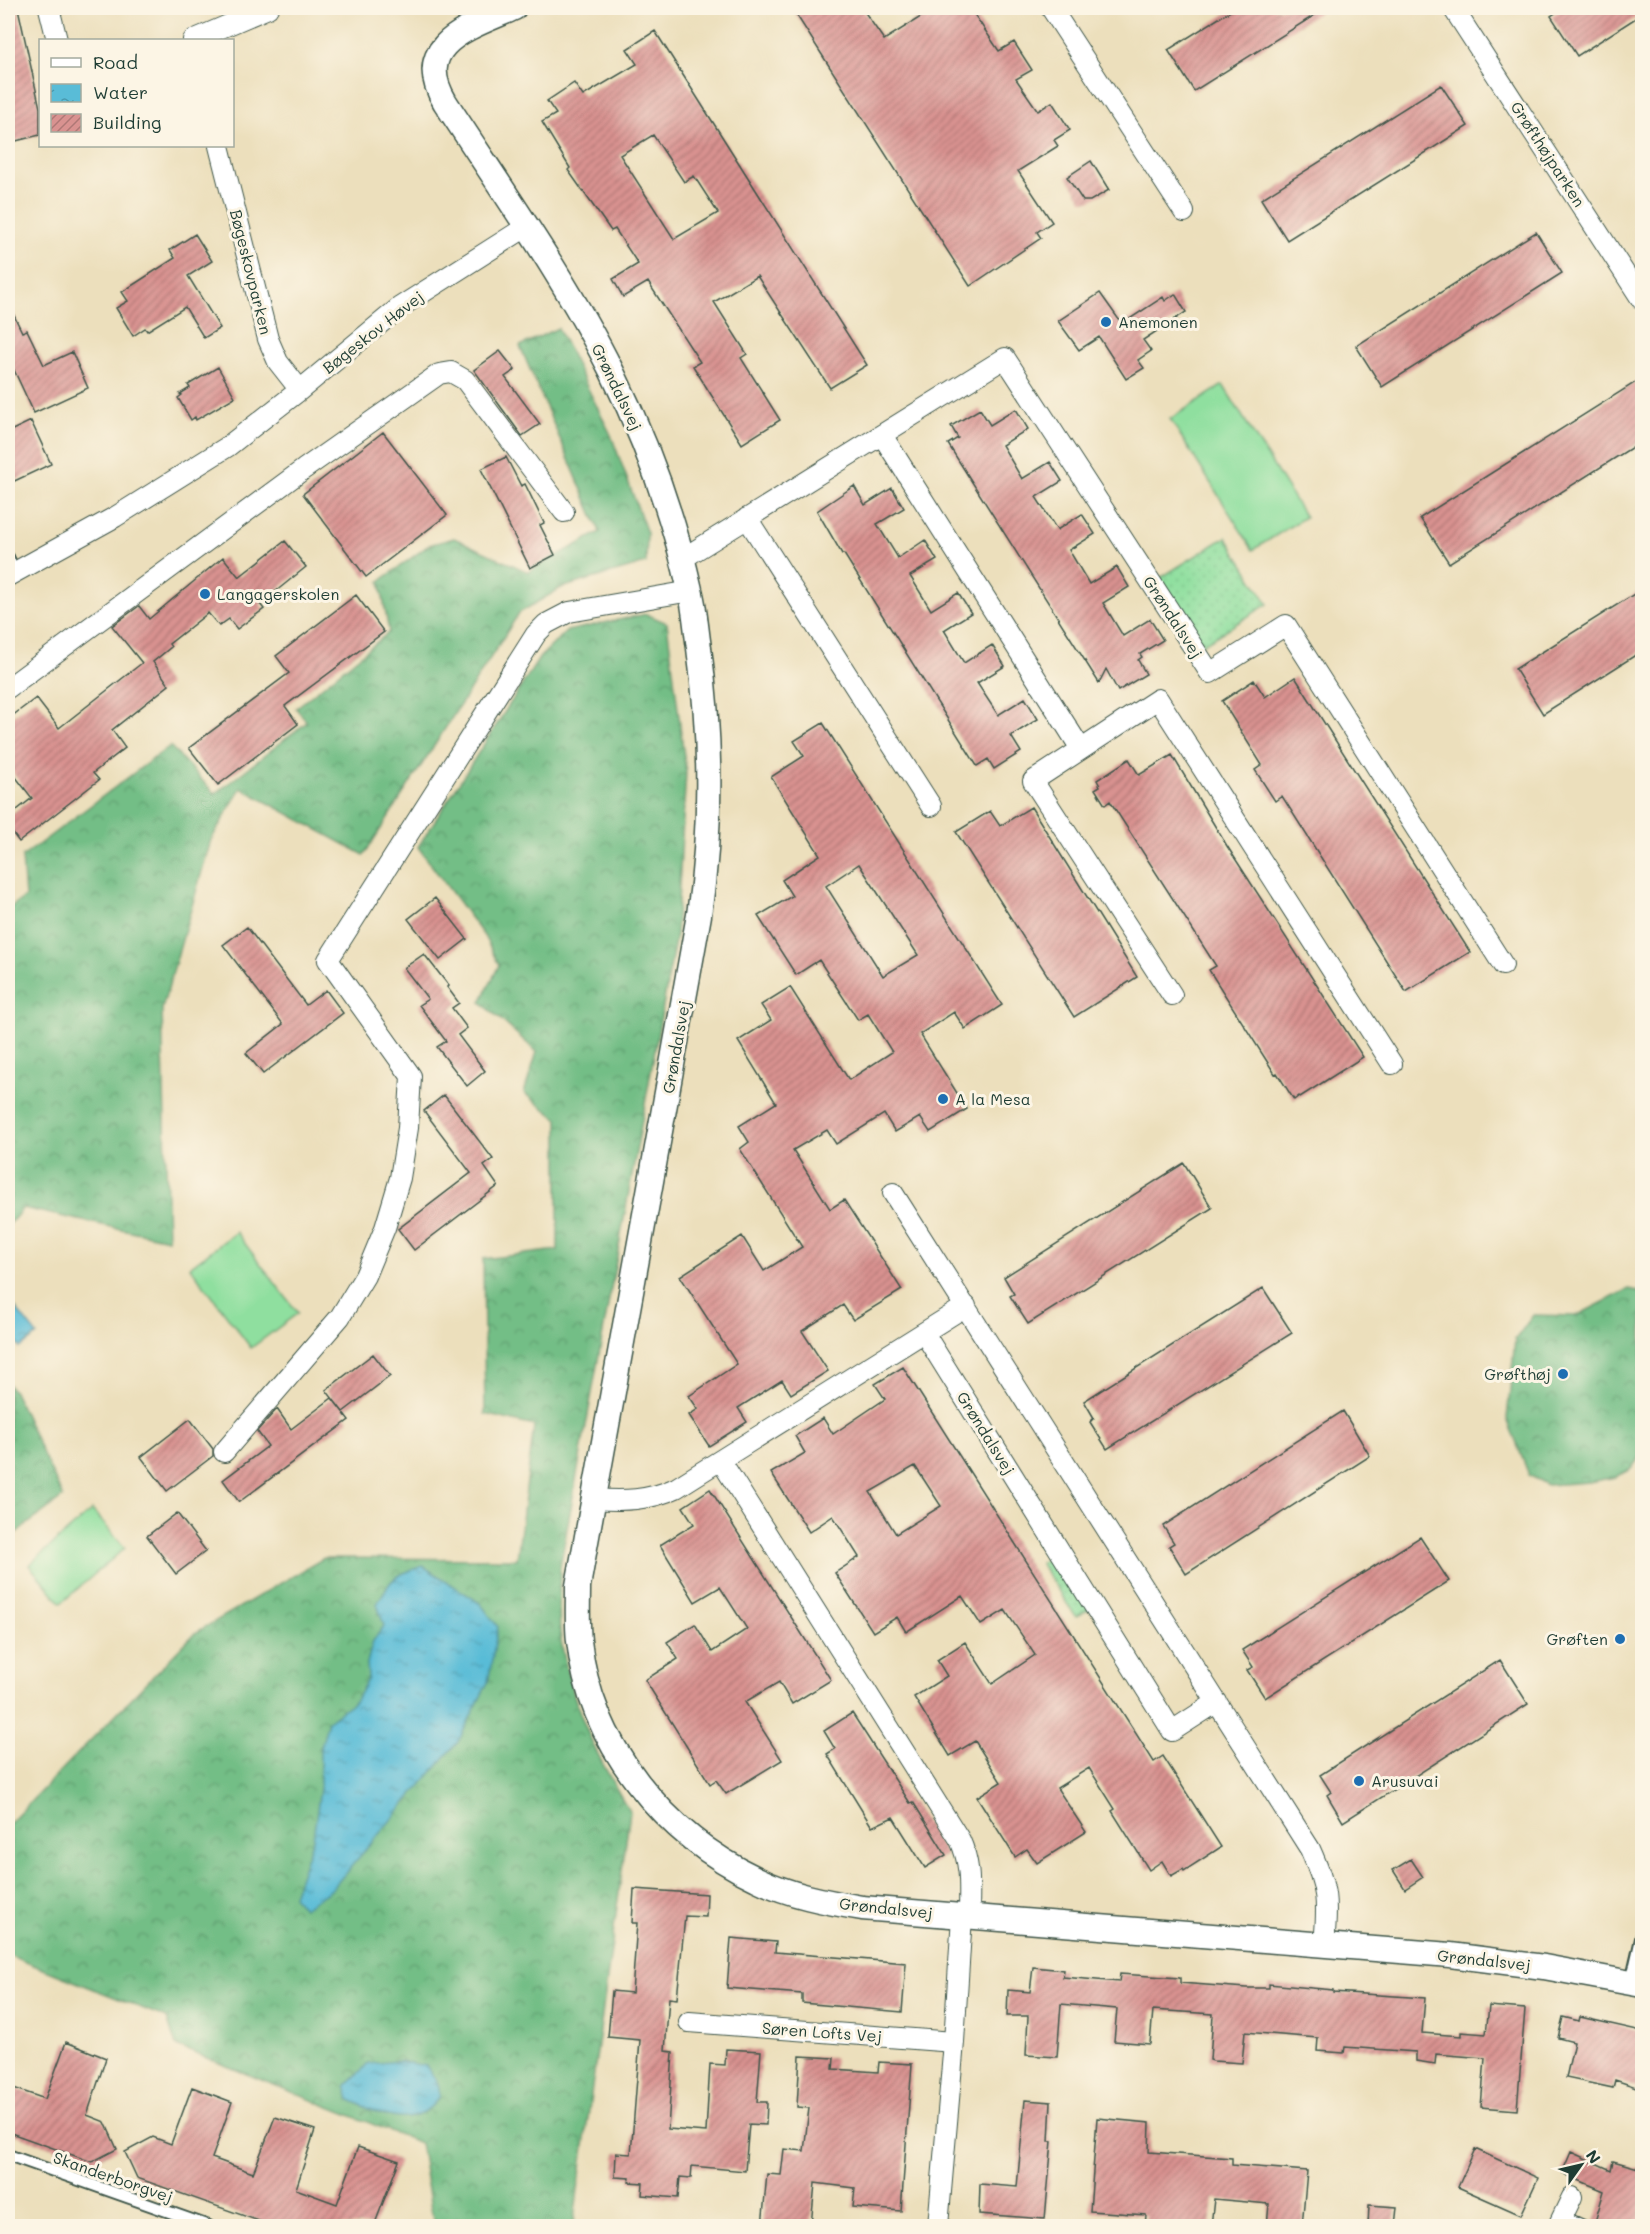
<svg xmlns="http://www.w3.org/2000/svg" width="1650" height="2234" viewBox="0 0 1650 2234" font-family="Mali,sans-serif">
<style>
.grass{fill:url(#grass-dots);stroke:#578e6a;stroke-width:1.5}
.forest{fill:url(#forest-crowns);stroke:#497e5d;stroke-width:1.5}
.pitch{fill:#8fdf9f;stroke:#578e6a;stroke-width:1.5}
.water{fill:url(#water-ripples);stroke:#3c7c86;stroke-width:1.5}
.building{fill:url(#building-hatch);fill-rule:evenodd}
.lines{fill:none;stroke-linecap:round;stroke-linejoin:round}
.service-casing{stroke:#3e5548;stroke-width:14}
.minor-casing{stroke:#3e5548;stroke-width:22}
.tertiary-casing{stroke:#3e5548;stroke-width:27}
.service{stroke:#fff;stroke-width:10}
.minor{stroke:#fff;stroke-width:20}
.tertiary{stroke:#fff;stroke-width:24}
.poi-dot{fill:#1f6fb2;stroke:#fcf5e5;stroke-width:2}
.labels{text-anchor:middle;stroke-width:6;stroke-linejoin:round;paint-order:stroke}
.street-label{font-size:16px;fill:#1f3d34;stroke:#fcf5e5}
.poi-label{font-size:16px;fill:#1f3d34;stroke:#fcf5e5;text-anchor:start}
</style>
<defs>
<pattern id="grass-dots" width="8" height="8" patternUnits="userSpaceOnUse" patternTransform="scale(1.5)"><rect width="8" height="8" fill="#8fdf9f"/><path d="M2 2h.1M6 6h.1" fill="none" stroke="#7bc08a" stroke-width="1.8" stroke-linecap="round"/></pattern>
<pattern id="forest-crowns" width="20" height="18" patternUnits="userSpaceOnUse" patternTransform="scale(1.5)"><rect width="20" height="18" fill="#73be86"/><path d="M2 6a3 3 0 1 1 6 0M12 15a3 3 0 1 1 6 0" fill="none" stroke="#5e9c6e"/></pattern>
<pattern id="water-ripples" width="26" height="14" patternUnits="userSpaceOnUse" patternTransform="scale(1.5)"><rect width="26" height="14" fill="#59bcd7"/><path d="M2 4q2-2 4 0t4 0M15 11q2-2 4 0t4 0" fill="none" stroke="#499aaf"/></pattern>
<pattern id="building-hatch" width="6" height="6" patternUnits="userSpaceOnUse" patternTransform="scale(1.5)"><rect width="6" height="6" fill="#d99290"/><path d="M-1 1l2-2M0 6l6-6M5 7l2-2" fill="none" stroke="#af7876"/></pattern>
</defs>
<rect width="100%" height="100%" fill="#fcf5e5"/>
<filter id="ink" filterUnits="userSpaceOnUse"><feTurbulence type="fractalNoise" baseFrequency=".0167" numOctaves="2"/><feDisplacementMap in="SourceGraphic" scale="12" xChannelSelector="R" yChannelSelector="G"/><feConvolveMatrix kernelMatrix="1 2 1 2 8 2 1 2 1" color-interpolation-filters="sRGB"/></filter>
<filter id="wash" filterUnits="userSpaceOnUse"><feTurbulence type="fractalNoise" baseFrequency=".008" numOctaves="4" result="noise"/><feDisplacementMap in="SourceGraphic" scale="24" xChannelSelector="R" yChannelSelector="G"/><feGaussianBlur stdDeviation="1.35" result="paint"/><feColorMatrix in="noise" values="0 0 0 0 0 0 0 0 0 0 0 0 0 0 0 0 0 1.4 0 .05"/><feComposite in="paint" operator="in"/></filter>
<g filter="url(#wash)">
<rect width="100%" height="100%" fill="#ecdfbc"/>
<path class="grass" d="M1226 537 1268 604 1202 645 1160 578Z
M1055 1553 1090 1608 1076 1617 1040 1563Z"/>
<path class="forest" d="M558 328 611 435 647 533 646 563 561 588 519 613 364 855 241 788 211 840 162 1009 168 1239 23 1208 8 1226V909L25 897 22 857 170 746 215 794 307 722 296 708 389 632 380 581 429 545 454 538 528 572 600 532 520 346Z
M646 614 667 623 686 772 676 935 560 1567C560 1592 557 1621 562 1646 573 1710 597 1757 630 1812L573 2226H434L420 2143 176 2046 167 2018 8 1955V1825L195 1633 324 1558 517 1559 534 1426 485 1414 483 1259 558 1250V1119L524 1093 537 1052 481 1002 499 965 484 936 418 847 540 657 567 631Z
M1629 1289 1638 1291 1642 1296V1454L1631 1469 1615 1477 1589 1482 1547 1485 1529 1475 1507 1419 1515 1340 1533 1315 1576 1316Z
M8 1384 14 1392 63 1497 8 1539Z"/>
<path class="pitch" d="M1223 385 1305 517 1253 550 1170 419Z
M236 1232 298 1313 251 1348 190 1267Z
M92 1510 125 1548 61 1603 29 1565Z"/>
<path class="water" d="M10 1301 37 1335 20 1348 8 1332V1303Z
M423 1566 480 1603 498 1627 488 1682 458 1742 331 1890 303 1908 293 1896 313 1839 320 1789V1751L328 1721 356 1700 368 1678 367 1663 373 1641 384 1626 377 1604C392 1577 393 1576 423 1566Z
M399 2061 426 2066 438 2083 440 2096C414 2133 384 2116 350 2100L346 2085 368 2064Z"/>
<g id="blocks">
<path class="building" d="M8 8H18L40 108V135L8 143Z
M792 8H862L884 40 935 8H970L999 51 1014 42 1032 70 1016 79 1038 111 1052 102 1070 130 1054 140 1058 146 1018 171 1052 222 1037 232 1041 238 970 286Z
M1235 8H1326L1194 91 1168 50Z
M1563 8H1642V14L1577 56 1551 16Z
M655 31 867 365 830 388 757 276 714 302 747 354 741 358 780 420 742 444 693 366 700 362 648 282 623 297 613 279 638 264 615 229 611 231 568 170 570 168 542 122 556 114 547 101 574 83 583 96 637 64 627 49ZM653 135 684 182 694 176 718 213 674 239 620 155Z
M1441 85 1468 126 1287 240 1261 199Z
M1091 161 1109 190 1090 201H1083L1067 177Z
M1536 232 1562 273 1382 387 1356 346Z
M195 234 212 261 188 276 220 328 204 338 185 307 147 331 145 328 133 336 116 308 128 301 122 292 175 258 170 250Z
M1100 293 1122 324 1163 297 1165 301 1175 294 1186 312 1143 340 1151 351 1138 360 1144 368 1126 379 1099 337 1079 350 1058 321Z
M8 303 22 332 27 330 44 365 72 352 88 388 34 413 14 370 8 373Z
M500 351 515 370 505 377 540 424 522 436 474 370Z
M218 367 235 397 196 420 195 417 191 420 178 398 182 395 180 394 190 388 188 385Z
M1642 378V441L1449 563 1420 518Z
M980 409 990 425 1016 409 1028 429 1002 445 1022 479 1050 462 1062 481 1036 497 1057 530 1082 514 1095 534 1069 550 1089 584 1117 567 1129 587 1103 603 1123 636 1150 619 1163 640 1140 654 1142 657 1138 660 1146 674 1118 691 1106 669 1099 683 948 444 958 438 951 426Z
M31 421 51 464 8 484V432Z
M383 432 447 515 366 577 303 494Z
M506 457 521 486 525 484 544 523 540 525 555 555 530 568 481 469Z
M854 486 865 505 892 488 904 508 877 524 898 558 925 540 937 560 910 576 931 610 958 593 971 613 944 630 964 663 992 645 1005 666 977 683 998 715 1025 698 1038 719 1011 736 1021 752 994 769 988 759 977 766 844 554H842L817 511Z
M285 541 306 567 260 604 264 609 237 629 229 619 219 626 208 613 169 644 171 647 153 662 169 685 112 730 125 748 93 773 99 780 19 842 8 827V817L32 798 8 767V719L36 698 59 728 142 663 112 626 139 606 149 619 223 557 239 577Z
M1642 589V651L1543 714 1515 669Z
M356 595 384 632 285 706 298 724 218 785 189 748 289 673 276 656Z
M1295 677 1470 952 1406 992 1282 796 1275 801 1255 770 1262 765 1222 701 1254 680 1265 697Z
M823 723 1002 1005 965 1029 954 1012 920 1034 967 1109 930 1132 920 1117 895 1132 884 1114 836 1144 827 1130 793 1150 830 1209 844 1200 902 1290 853 1320 843 1305 802 1331 828 1371 791 1394 782 1380 738 1408 747 1422 709 1446 689 1415 698 1409 689 1396 737 1364 680 1276 742 1236 764 1271 802 1247 740 1149 749 1142 739 1126 776 1103 738 1041 771 1020 761 1005 790 987 849 1080 892 1052 868 1014 858 1020 819 960 796 975 758 916 792 896 782 880 820 855 771 777 804 756 794 741ZM859 864 918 955 883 976 826 886Z
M1172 755 1227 846 1363 1057 1300 1097 1299 1096 1294 1100 1277 1073 1275 1074 1209 970 1216 966 1110 801 1105 805 1095 789 1100 786 1097 780 1129 759 1139 775Z
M1031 807 1137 977 1074 1017 956 832 990 811 1000 826Z
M435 898 467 939 440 960 408 919Z
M247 927 306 1005 326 990 343 1013 263 1074 246 1053 283 1024 223 945Z
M424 954 449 986 447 987 459 1003 452 1008 467 1028 458 1035 485 1071 467 1086 437 1047 446 1041 419 1005 428 999 404 968Z
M444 1095 493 1159 484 1166 498 1186 414 1250 398 1229 471 1173 424 1111Z
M1184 1163 1212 1208 1028 1324 1010 1296 1014 1294 1004 1277Z
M1263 1288 1292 1333 1107 1449 1090 1422 1094 1418 1084 1401Z
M373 1354 390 1376 343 1412 326 1390Z
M903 1367 1154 1762 1163 1756 1221 1847 1184 1871 1183 1869 1171 1876 1162 1861 1149 1870 1112 1811 1115 1809 1089 1768 1057 1788 1086 1832 1037 1863 1027 1849 1015 1857 977 1797 1001 1782 975 1741 950 1756 914 1697 947 1676 937 1660 965 1642 992 1684 1035 1655 1005 1610 981 1625 962 1596 906 1632 897 1617 873 1632 835 1573 859 1557 833 1516 809 1532 771 1473 805 1453 795 1436 823 1418 833 1434 885 1399 875 1384ZM915 1466 941 1506 896 1534 870 1492Z
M332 1398 349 1420 239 1502 223 1480 268 1446 257 1431 277 1409 291 1429Z
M1343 1411 1370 1456 1186 1574 1169 1546 1174 1543 1163 1526Z
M190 1419 213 1449V1456L167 1491 141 1457Z
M710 1489 831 1680 792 1704 779 1682 745 1702 782 1760 726 1794 716 1780 710 1784 645 1680 678 1659 667 1642 695 1624 712 1652 747 1629 720 1587 695 1602 660 1545 694 1524 683 1507Z
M177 1513 206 1551 176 1574 147 1536Z
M1420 1537 1449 1581 1265 1698 1247 1670 1253 1667 1242 1650Z
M1500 1660 1528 1704 1343 1822 1327 1795 1331 1792 1320 1775Z
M852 1713 910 1803 913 1802 946 1855 925 1868 893 1817 872 1827 827 1754 835 1749 824 1731Z
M1411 1859 1423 1877 1405 1889 1393 1870Z
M634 1889 707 1894 706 1917 685 1916 677 1999 669 1998 665 2051 673 2052 668 2129 706 2132 710 2064 725 2065 726 2049 761 2051 757 2102H767L766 2125 749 2124 745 2171 692 2166 691 2178 680 2177 678 2198 642 2195 643 2183 629 2182 630 2178 615 2177 616 2153 631 2154 640 2040 608 2037 612 1991 632 1993 637 1923H632Z
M731 1938 776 1942 775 1952 906 1963 902 2012 802 2003V1994L727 1988Z
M1033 1967 1064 1970 1063 1977 1119 1982 1120 1974 1180 1978V1983L1246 1988H1269V1984L1333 1990V1992L1425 1998 1422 2033 1461 2036V2032L1486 2034 1489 2006 1525 2009 1517 2110 1481 2107 1485 2058 1436 2054 1435 2064 1416 2061V2052L1345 2047 1344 2053 1317 2051 1318 2038 1245 2032 1242 2063 1213 2061 1210 2060 1213 2014 1153 2010 1150 2044 1114 2041 1117 2009 1061 2004 1057 2057 1026 2055 1028 2016H1007L1008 1990 1030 1992Z
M1563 2017 1579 2021 1580 2017 1642 2031V2089L1615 2080 1613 2088 1566 2078 1574 2042 1558 2038Z
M66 2042 106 2058 87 2115 105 2122 117 2149 92 2162 8 2132V2086L45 2099Z
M800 2056 834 2058 833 2069 878 2072 879 2062 912 2064 901 2211 853 2207 855 2188 815 2183 811 2226H762L767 2174 781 2175 784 2149 804 2151 809 2108 797 2107Z
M192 2087 232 2102 212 2158 253 2173 275 2117 315 2130 296 2189 337 2204 358 2147 399 2161 374 2226H273L137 2178 125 2152 153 2137 171 2144Z
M1025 2100 1051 2102 1049 2141H1052L1045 2219 979 2214 980 2184 1017 2187Z
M1097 2118 1150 2123 1149 2152 1232 2158V2165L1307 2171 1302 2226H1267L1269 2204 1214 2199 1211 2226H1145L1146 2215 1090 2211Z
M1475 2149 1538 2178 1521 2215 1458 2187Z
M1571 2152 1611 2170 1613 2161 1642 2169V2226H1610L1595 2222 1604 2191 1562 2173Z
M1369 2205 1397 2207 1395 2226H1368Z"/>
</g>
</g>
<g filter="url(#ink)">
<use href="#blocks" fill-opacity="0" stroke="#3e5548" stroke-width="1.5"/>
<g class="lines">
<defs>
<path id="service" d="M8 557 15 572
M1631 1982 1642 1934
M8 2155 209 2226
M1563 2217 1583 2226"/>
<path id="minor" d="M49 8 57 40
M1051 8 1184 212
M1453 8 1642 300
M193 40 268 8
M219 146 268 339 278 362 300 390
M882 435 1081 749
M747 518 931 806
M682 559 1005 358 1210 673 1286 625 1503 965
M8 576 115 517 227 447 300 390 400 307 526 227
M8 688 304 469 439 374 451 372 465 380 564 512
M1172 995 1033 781 1158 699 1392 1064
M893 1193 1310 1849C1328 1889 1328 1902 1324 1945
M924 1333 1172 1731 1217 1702
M224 1452 340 1317 365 1276 385 1228 400 1178 408 1128 411 1076 328 960 536 634 546 624 569 612 691 591
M721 1461 960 1840C972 1867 969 1888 969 1916
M594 1499C624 1501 648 1501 676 1488L966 1306
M689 2022 954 2042
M938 2226 954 2042 962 1916
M1558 2226 1572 2197"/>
<path id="tertiary" d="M514 8C472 27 410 43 445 102 502 190 565 278 612 372 646 441 673 515 690 590 695 608 696 629 699 648 711 737 712 826 699 915L578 1586C578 1604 577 1623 579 1641 590 1744 665 1836 757 1879 789 1895 826 1902 862 1908L1450 1955 1544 1967 1642 1985"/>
</defs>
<use href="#service" class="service-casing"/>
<use href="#minor" class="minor-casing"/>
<use href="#tertiary" class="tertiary-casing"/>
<use href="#service" class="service"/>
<use href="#minor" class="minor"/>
<use href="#tertiary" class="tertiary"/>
</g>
</g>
<g class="poi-dot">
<circle cx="1106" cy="322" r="6"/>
<circle cx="205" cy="594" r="6"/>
<circle cx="943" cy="1099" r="6"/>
<circle cx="1563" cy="1374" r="6"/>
<circle cx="1620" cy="1639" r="6"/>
<circle cx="1359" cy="1781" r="6"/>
</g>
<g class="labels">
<g class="street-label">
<text transform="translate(1548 154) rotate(57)" y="6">Grøfthøjparken</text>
<text transform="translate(251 272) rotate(76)" y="6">Bøgeskovparken</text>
<text transform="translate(373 332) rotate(-38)" y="6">Bøgeskov Høvej</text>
<text transform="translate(617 387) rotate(64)" y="6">Grøndalsvej</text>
<text transform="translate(1173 617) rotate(57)" y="6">Grøndalsvej</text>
<text transform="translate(676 1047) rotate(-80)" y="6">Grøndalsvej</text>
<text transform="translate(986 1433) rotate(58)" y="6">Grøndalsvej</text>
<text transform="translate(886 1908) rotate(6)" y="6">Grøndalsvej</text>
<text transform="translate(1484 1960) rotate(6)" y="6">Grøndalsvej</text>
<text transform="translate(822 2032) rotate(4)" y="6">Søren Lofts Vej</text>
<text transform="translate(113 2177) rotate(19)" y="6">Skanderborgvej</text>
</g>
<g class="poi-label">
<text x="1118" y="328">Anemonen</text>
<text x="217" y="600">Langagerskolen</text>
<text x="955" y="1105">A la Mesa</text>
<text x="1551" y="1380" text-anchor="end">Grøfthøj</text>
<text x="1608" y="1645" text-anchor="end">Grøften</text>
<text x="1371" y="1787">Arusuvai</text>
</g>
</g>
<rect width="1650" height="2234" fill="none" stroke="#fcf5e5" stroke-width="30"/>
<rect x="39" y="39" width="195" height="108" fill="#fcf5e5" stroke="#a4ab9e" stroke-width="1.5"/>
<rect x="51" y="58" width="30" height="9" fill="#ffffff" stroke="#a4ab9e" stroke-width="1.5"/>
<text x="93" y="69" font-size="18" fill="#1f3d34">Road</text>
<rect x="51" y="84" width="30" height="18" fill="url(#water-ripples)" stroke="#a4ab9e" stroke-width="1.5"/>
<text x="93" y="99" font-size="18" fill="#1f3d34">Water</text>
<rect x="51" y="114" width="30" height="18" fill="url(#building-hatch)" stroke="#a4ab9e" stroke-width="1.5"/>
<text x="93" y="129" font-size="18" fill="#1f3d34">Building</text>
<g transform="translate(1581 2165) rotate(56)" stroke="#fcf5e5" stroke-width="4.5" paint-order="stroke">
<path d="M0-4.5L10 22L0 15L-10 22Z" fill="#1f3d34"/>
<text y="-9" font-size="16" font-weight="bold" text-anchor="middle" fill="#1f3d34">N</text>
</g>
</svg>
